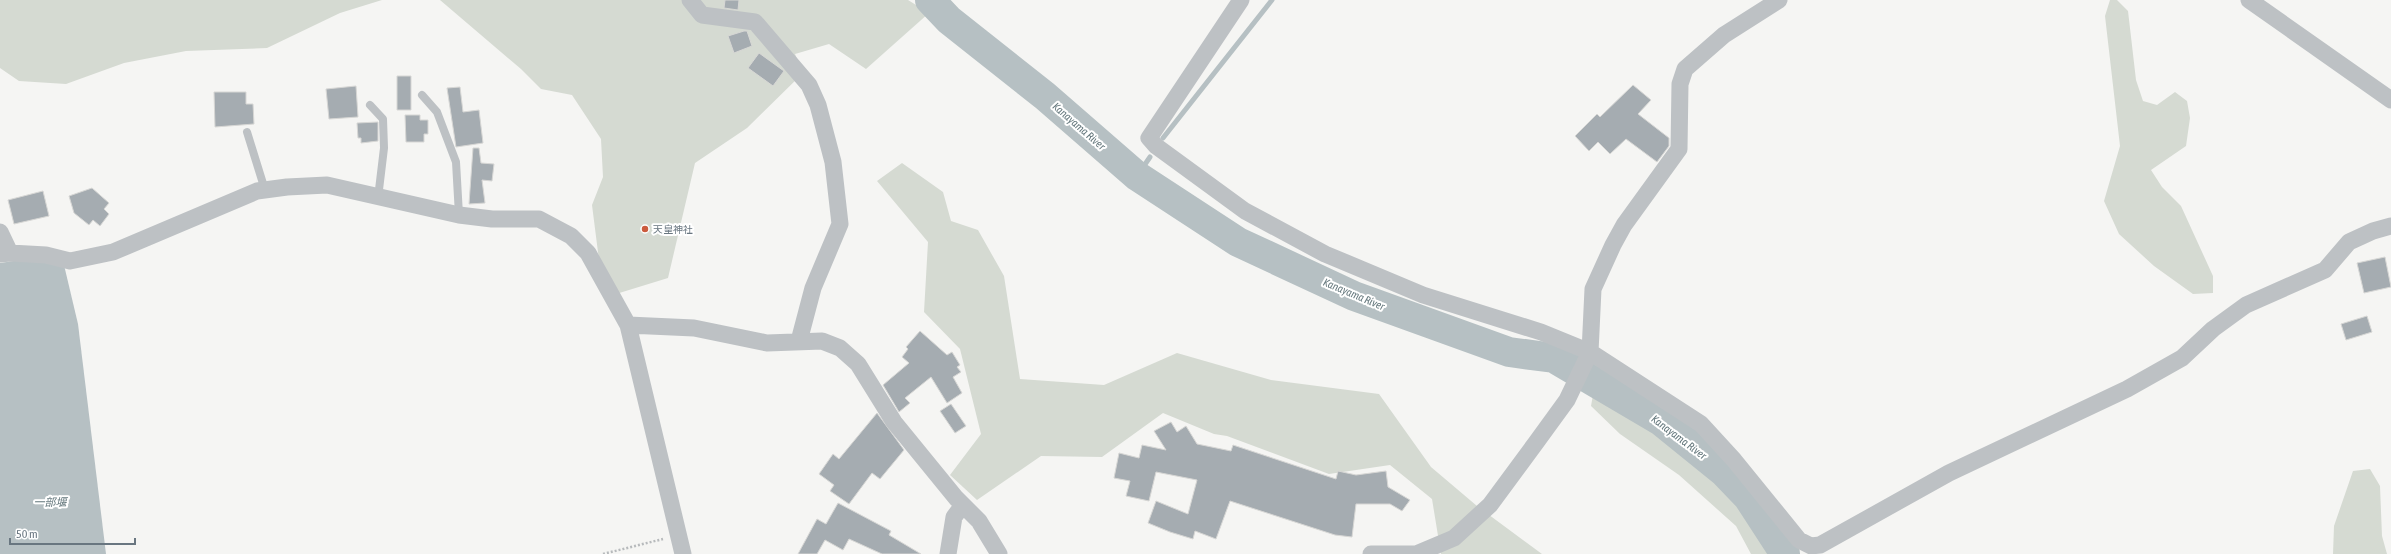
<svg xmlns="http://www.w3.org/2000/svg" width="2391" height="554" viewBox="0 0 2391 554" font-family="'Asap Condensed','Noto Sans JP',sans-serif">
<style>
.green{fill:#d5dad2}
.water{fill:#b6c0c3}
.lines{fill:none;stroke-linecap:round;stroke-linejoin:round}
.stream{stroke:#b6c0c3;stroke-width:5}
.river{stroke:#b6c0c3;stroke-width:30}
.building{fill:#a5acb1;stroke:#d7d7d5}
.path{stroke:#b7babc;stroke-width:2.5;stroke-dasharray:2 2;stroke-linecap:butt}
.lane{stroke:#bdc1c4;stroke-width:8}
.street{stroke:#bdc1c4;stroke-width:17}
.poi-dot{fill:#cb5a3d;stroke:#fff;stroke-width:1.5}
.labels{text-anchor:middle;stroke-width:4;stroke-linejoin:round;paint-order:stroke}
.poi-label{font-size:10px;fill:#697680;stroke:#fff;text-anchor:start}
.water-label{font-size:11px;font-style:italic;fill:#64777c;stroke:#fff}
</style>
<rect width="100%" height="100%" fill="#f5f5f3"/>
<path class="green" d="M0 0H382L340 13 267 48 186 51 124 63 66 84 19 81 0 68Z
M440 0H908L929 13 866 69 829 44 795 54 803 73 747 128 695 163 668 278 616 294 599 260 592 205 603 177 601 139 572 95 541 89 521 69Z
M2110 0H2117L2128 11 2136 80 2143 101 2157 105 2175 92 2187 101 2190 118 2186 146 2151 170 2162 187 2181 206 2213 276V293L2193 294 2154 266 2119 234 2104 201 2120 146 2105 16Z
M902 163 943 192 951 221 978 230 1004 276 1020 379 1104 385 1177 353 1271 380 1379 394 1431 467 1477 506 1542 554H1441L1432 499 1390 465 1329 474 1227 436 1214 434 1163 413 1102 457 1041 456 977 500 950 475 981 434 960 349 924 312 928 242 877 181Z
M1597 372C1619 384 1641 395 1661 408 1715 444 1765 498 1799 554H1751L1736 526 1679 475 1620 434 1591 406Z
M2370 469 2380 486 2382 536 2387 554H2333L2334 526 2353 471Z"/>
<path class="water" d="M20 260 64 265 78 324 106 554H0V263Z"/>
<g class="lines">
<path class="stream" d="M1163 138 1272 0
M1137 176 1150 157"/>
<path class="river" d="M930 0 949 20 1045 96 1137 176 1238 242 1354 296 1509 352 1554 358 1661 421 1724 472 1748 497 1785 554"/>
</g>
<path class="building" d="M725 0H739L738 10 724 8Z
M744 31H747L752 46 734 53 728 36Z
M759 53 784 71 773 86 748 68Z
M397 76H411V110H397Z
M1633 85 1651 100 1638 114 1669 138V146L1657 162 1626 139 1610 154 1598 142 1589 151 1575 136 1597 114 1600 117Z
M356 86 358 117 329 119 326 89Z
M460 87 463 112 479 110 483 143 456 147 447 88Z
M214 92H246V104H253L254 124 215 127Z
M405 115H420V120H428V134H424V142H406Z
M378 122V141L361 143V138H358L357 123Z
M473 148H479L481 163 494 164 492 181 482 180 485 203 469 204Z
M92 188 109 203 104 209 109 214 100 226 93 220 89 225 74 213 69 196Z
M43 191 49 216 14 224 8 200Z
M2385 257 2391 287 2364 293 2357 263Z
M2367 316 2372 332 2346 340 2341 324Z
M920 331 947 355 952 352 960 365 957 367 961 372 953 377 962 393 947 403 931 377 905 398 910 403 899 412 883 385 909 363 902 357 908 349 906 347Z
M951 404 966 426 955 433 940 411Z
M877 413 904 450 880 479 872 473 849 504 830 491 834 485 819 474 833 454 839 459Z
M1171 422 1177 432 1186 426 1197 444 1231 451 1233 445 1336 479 1338 471 1356 475 1386 471 1388 487 1410 500 1402 511 1390 504H1356L1352 537 1335 535 1230 501 1216 539 1195 531 1193 539 1170 532 1148 523 1156 501 1188 514 1197 480 1156 472 1149 501 1126 496 1130 481 1114 478 1119 453 1139 458 1142 445 1166 450 1154 431Z
M838 503 891 531 889 535 921 554H882L849 539 843 550 825 540 817 554H798L817 519 826 524Z"/>
<g class="lines">
<path class="path" d="M603 554 663 539"/>
<path class="lane" d="M422 95 437 112 456 162 459 215
M370 105 383 119 384 148 378 198
M247 132 265 190"/>
<path class="street" d="M690 0 702 15 755 22 809 85 818 105 833 162 840 224 813 288 799 341
M1241 0 1149 138 1156 146 1245 211 1325 254 1423 295 1541 332 1590 352 1701 424 1734 460 1799 540 1811 546 1820 545 1949 473 2127 389 2182 358 2213 329 2246 305 2325 270 2349 242 2373 231 2391 226
M2249 0 2391 100
M0 232 10 253
M0 254 10 253 46 255 70 261 113 252 257 191 287 187 327 185 459 215 492 219H539L571 236 588 253 628 325 683 554
M628 325 694 328 767 343 822 341 840 348 858 364 894 422 956 498 979 521 999 554
M948 554 954 517 963 505
M1371 554H1416L1454 538 1490 505 1535 444 1567 400 1590 352 1593 289 1613 245 1624 225 1679 149 1680 84 1685 69 1724 35 1779 0"/>
</g>
<circle class="poi-dot" cx="645" cy="229" r="4"/>
<g class="labels">
<g class="poi-label">
<text x="653" y="233">天皇神社</text>
</g>
<g class="water-label">
<text transform="translate(1079 126) rotate(41)" y="4">Kanayama River</text>
<text transform="translate(1354 294) rotate(23)" y="4">Kanayama River</text>
<text transform="translate(1679 437) rotate(37)" y="4">Kanayama River</text>
<text x="50" y="506">一部堰</text>
</g>
</g>
<path d="M10 538v6h125v-6" fill="none" stroke="#697680" stroke-width="2"/>
<text x="16" y="538" font-size="12" fill="#697680" stroke="#ffffff" stroke-width="3" paint-order="stroke">50 m</text>
</svg>
